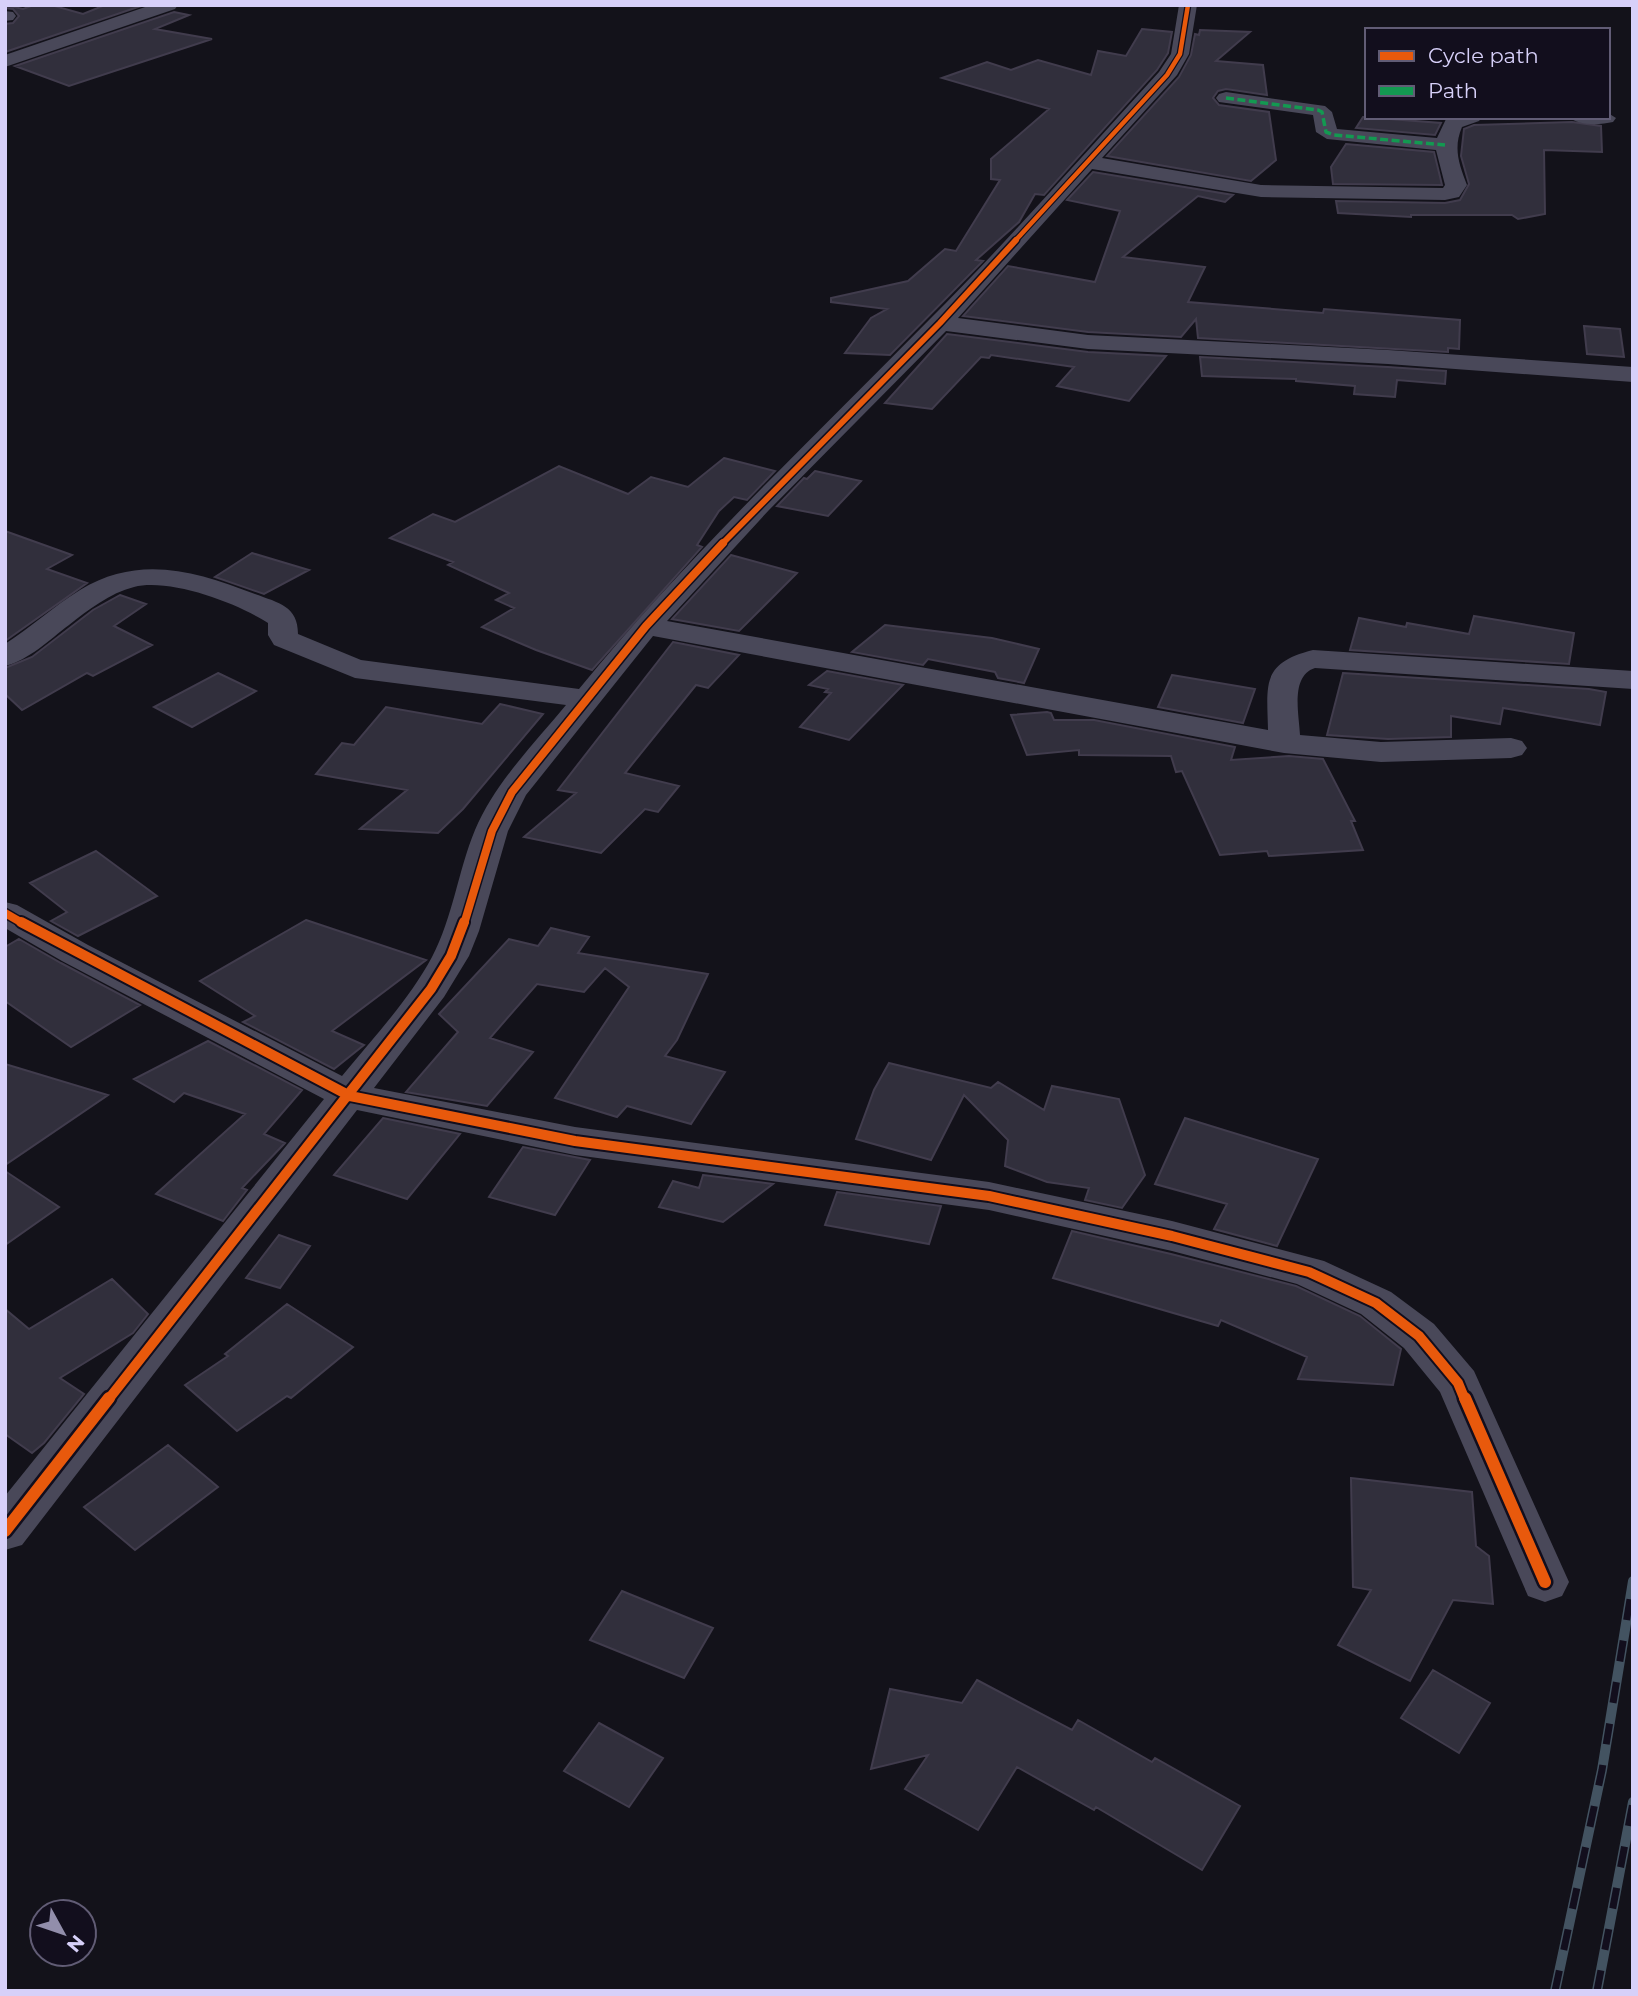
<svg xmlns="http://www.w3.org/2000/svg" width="1638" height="1996" viewBox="0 0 1638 1996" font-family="Montserrat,sans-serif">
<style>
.building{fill:#312f3c;stroke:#413c4d;stroke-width:2}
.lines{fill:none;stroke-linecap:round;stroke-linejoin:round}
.street{fill:#494859;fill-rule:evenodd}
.rail-casing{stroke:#435361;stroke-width:10}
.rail{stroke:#120e1d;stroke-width:7;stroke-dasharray:21;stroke-linecap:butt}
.quiet{stroke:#139951;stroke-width:3.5;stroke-dasharray:8 3.5;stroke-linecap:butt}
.cycleway-far4-casing{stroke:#120e1d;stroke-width:7}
.cycleway-far3-casing{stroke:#120e1d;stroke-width:9}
.cycleway-far2-casing{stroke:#120e1d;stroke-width:11}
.cycleway-far1-casing{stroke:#120e1d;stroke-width:14}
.cycleway-casing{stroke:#120e1d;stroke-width:17}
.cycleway-far4{stroke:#e8590c;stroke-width:4.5}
.cycleway-far3{stroke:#e8590c;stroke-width:6}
.cycleway-far2{stroke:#e8590c;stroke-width:8}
.cycleway-far1{stroke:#e8590c;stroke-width:10}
.cycleway{stroke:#e8590c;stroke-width:12}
</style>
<rect width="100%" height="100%" fill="#13121a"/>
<path class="building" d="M5 5 23 9 34 5H51L83 14 105 5 141 6 5 52V24L13 23 19 16 13 9 5 8Z
M174 12 189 15 155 29 212 39 69 86 15 66Z
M1142 29 1172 32 1168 53 1157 70 1044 195 1035 194 1019 222 976 260 983 261 890 355 845 353 871 318 887 309 831 302V298L908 281 945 249 956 251 1000 180 991 179V159L1049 109 942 78 987 62 1011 70 1038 60 1091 75 1098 51 1126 56Z
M1200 30 1250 32 1216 61 1263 65 1267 95 1226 89 1218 91 1213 98 1219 105 1269 112 1276 160 1251 181 1107 156 1179 77 1191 55 1195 34 1199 35Z
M1363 117 1441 123 1435 135 1356 128Z
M1572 122 1601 126 1602 152 1544 150 1545 214 1518 219 1512 215H1411V217L1338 213 1336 201 1445 203 1460 200 1469 184 1461 156 1464 129 1474 125Z
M1346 144 1434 152 1442 185 1333 184 1331 167Z
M1093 172 1233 195 1225 202 1198 196 1123 257 1205 267 1188 302 1323 313 1324 309 1460 320 1459 349 1448 348V352L1198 338 1196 319 1181 337 1088 332 963 316 1008 266 1095 282 1120 211 1067 200Z
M1584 326 1620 329 1624 357 1587 354Z
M947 334 1088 352 1166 356 1129 401 1057 386 1074 367 991 355 989 358 981 357 932 409 885 403Z
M1200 357 1388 367 1446 371 1445 384 1397 380 1395 397 1354 394 1355 386 1296 381V379L1202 376Z
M724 458 775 471 747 500 734 497 719 511 697 545 702 547 592 670 536 650 482 627 514 608 496 600 509 593 448 565 453 562 390 538 433 514 455 522 559 466 628 494 651 477 688 487Z
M815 471 861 481 828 516 777 506 804 478 807 479Z
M5 531 72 555 47 569 87 583 5 641Z
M252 553 309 570 264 594 215 577Z
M731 555 797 573 739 631 672 619Z
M120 595 146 604 114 626 152 645 93 676 87 673 22 710 5 694V668L32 657 93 610Z
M1474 616 1574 633 1569 664 1350 650 1359 618 1406 627 1407 623 1469 634Z
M885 625 992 638 1039 649 1024 683 998 678 995 672 928 659 923 665 852 652Z
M673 642 739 655 708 688 696 685 625 773 679 786 658 812 645 809 601 853 524 837 576 793 558 790Z
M827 671 903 685 849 740 800 727 831 693 825 692 828 689 809 685Z
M218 673 256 691 192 727 154 707Z
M1343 673 1589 689 1606 692 1600 725 1503 708 1500 724 1451 716V737L1388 739 1327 735Z
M1172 675 1255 689 1243 723 1158 707Z
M500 704 543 714 463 809 438 833 360 829 407 790 316 774 342 743 354 745 386 707 482 724Z
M1047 712 1051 713 1054 720H1094L1235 747 1231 760 1289 756 1323 759 1355 821H1351L1363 850 1269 856 1267 851 1220 855 1182 771 1176 772 1171 756 1079 755V750L1027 755 1011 715Z
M96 851 157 896 78 936 51 921 67 912 30 883Z
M306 920 426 960 332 1031 364 1045 334 1069 243 1022 255 1016 200 981Z
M551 928 589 937 578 953 708 974 677 1040 665 1056 725 1072 691 1124 627 1106 617 1117 555 1098 629 987 605 968 584 992 537 984 490 1038 533 1052 487 1106 406 1092 458 1032 439 1014 509 939 538 946Z
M19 939 61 963 140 1005 71 1047 5 1001V947Z
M208 1041 302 1090 264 1134 285 1143 242 1188 247 1190 223 1221 156 1194 245 1114 184 1093 174 1102 134 1079Z
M889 1063 991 1088 998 1082 1044 1110 1052 1086 1119 1099 1145 1175 1122 1208 1085 1200 1089 1188 1047 1182 1005 1166 1008 1140 964 1095 931 1160 856 1139 874 1090Z
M5 1064 108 1095 5 1165Z
M383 1118 460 1134 407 1199 334 1175Z
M1185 1118 1318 1159 1277 1246 1214 1229 1227 1204 1155 1184Z
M523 1147 590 1160 555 1215 489 1197Z
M5 1171 59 1207 5 1245Z
M703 1175 773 1184 723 1222 659 1207 673 1181 699 1188Z
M837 1192 941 1206 929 1244 825 1225Z
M1072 1231 1171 1254 1296 1286 1360 1316 1401 1349 1393 1385 1298 1379 1307 1357 1221 1320 1218 1326 1053 1278Z
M279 1235 310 1246 280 1288 246 1278Z
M112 1279 148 1314 133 1333 60 1378 84 1394 44 1443 32 1453 5 1434V1309L29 1329Z
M287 1304 353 1347 291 1398 287 1396 237 1431 185 1385 228 1356 225 1354Z
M168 1445 218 1487 135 1550 84 1507Z
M1351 1478 1472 1492 1476 1546 1489 1556 1493 1604 1453 1600 1410 1681 1338 1645 1371 1590 1353 1587Z
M622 1591 713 1628 684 1678 590 1640Z
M1433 1670 1490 1703 1459 1753 1401 1718Z
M977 1680 1072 1730 1078 1720 1152 1762 1155 1758 1240 1806 1202 1870 1096 1807 1094 1810 1017 1767 978 1830 905 1789 928 1755 871 1769 890 1689 962 1703Z
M599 1723 663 1758 629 1807 564 1771Z"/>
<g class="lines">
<path class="street" d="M151 5H178L175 9 5 67V55Z
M1179 5H1197L1189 54 1177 75 1102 158 1261 185 1443 188 1445 185 1436 150 1327 139 1316 132 1313 115 1219 102 1216 98 1219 94 1226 92 1325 106 1332 112 1337 129 1437 138 1446 119 1482 117 1479 121 1462 127C1453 148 1459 164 1467 185L1459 197 1445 200 1261 197 1092 169 958 318 1088 335 1388 350 1633 367V382L1388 364 1088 349 946 331 769 510 667 621 1268 730C1267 684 1261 663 1313 650L1633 671V689L1315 668C1290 676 1299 714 1300 735L1381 742 1511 738 1522 741 1527 748 1522 755 1511 758 1381 762 1284 753 653 636 526 795 508 831 479 931 469 956 444 997 374 1088 575 1127 989 1182 1172 1221 1324 1261 1391 1292 1434 1324 1474 1371 1569 1582 1562 1596 1545 1602 1528 1596 1440 1392 1404 1348 1361 1314 1297 1284 1172 1251 989 1210 575 1155 357 1110 22 1545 5 1550V1496L324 1099 62 961 5 928V902L17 905 88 945 342 1076C373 1038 409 1000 432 957 453 917 458 871 475 830 495 783 533 745 566 705L355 678 274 645 268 635V623C237 603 170 578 134 587 110 593 88 610 69 625 49 640 29 660 5 666V644C31 627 54 606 80 590 139 554 195 571 255 594 279 603 298 606 298 634L361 660 579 689C687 557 810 441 929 320 1009 240 1083 155 1159 72L1171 54Z
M5 11 13 12 16 16 13 20 5 21Z
M1608 113 1616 118 1613 122C1600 125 1578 126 1569 117H1608Z"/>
<defs>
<path id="rail" d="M1555 1991 1602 1770 1633 1581
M1597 1991 1633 1802"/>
</defs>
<use href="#rail" class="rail-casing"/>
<use href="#rail" class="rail"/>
<path class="quiet" d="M1226 98 1318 110 1322 112 1326 132 1334 135 1445 145"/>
<defs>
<path id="cycleway-far4" d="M1014 242 1167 75 1180 54 1188 5"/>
<path id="cycleway-far3" d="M721 545 940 323 1016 240"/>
<path id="cycleway-far2" d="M5 913 24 924
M464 924 492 831 512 792 646 626 723 543"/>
<path id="cycleway-far1" d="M21 922 350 1096 575 1141 989 1196 1172 1236 1309 1272 1376 1303 1419 1336 1458 1383 1465 1400
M108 1400 431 989 451 956 464 922"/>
<path id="cycleway" d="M1465 1398 1545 1582
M5 1531 109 1398"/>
</defs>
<use href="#cycleway-far4" class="cycleway-far4-casing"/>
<use href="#cycleway-far3" class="cycleway-far3-casing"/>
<use href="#cycleway-far2" class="cycleway-far2-casing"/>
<use href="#cycleway-far1" class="cycleway-far1-casing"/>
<use href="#cycleway" class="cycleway-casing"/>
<use href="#cycleway-far4" class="cycleway-far4"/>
<use href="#cycleway-far3" class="cycleway-far3"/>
<use href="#cycleway-far2" class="cycleway-far2"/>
<use href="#cycleway-far1" class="cycleway-far1"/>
<use href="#cycleway" class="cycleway"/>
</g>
<rect width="1638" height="1996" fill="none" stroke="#d7d0f9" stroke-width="14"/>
<rect x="1365" y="28" width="245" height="91" fill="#120e1d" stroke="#615c75" stroke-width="2"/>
<rect x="1379" y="51" width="35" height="10" fill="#e8590c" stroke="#615c75" stroke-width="2"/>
<text x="1428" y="63" font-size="21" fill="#d7d0f9">Cycle path</text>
<rect x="1379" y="86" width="35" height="10" fill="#139951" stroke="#615c75" stroke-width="2"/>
<text x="1428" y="98" font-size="21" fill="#d7d0f9">Path</text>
<g transform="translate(63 1933) rotate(130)"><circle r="33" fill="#120e1d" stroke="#615c75" stroke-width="2"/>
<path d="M0-5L12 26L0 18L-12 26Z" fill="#928eab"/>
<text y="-10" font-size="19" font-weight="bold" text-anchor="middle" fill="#d7d0f9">N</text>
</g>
</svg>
